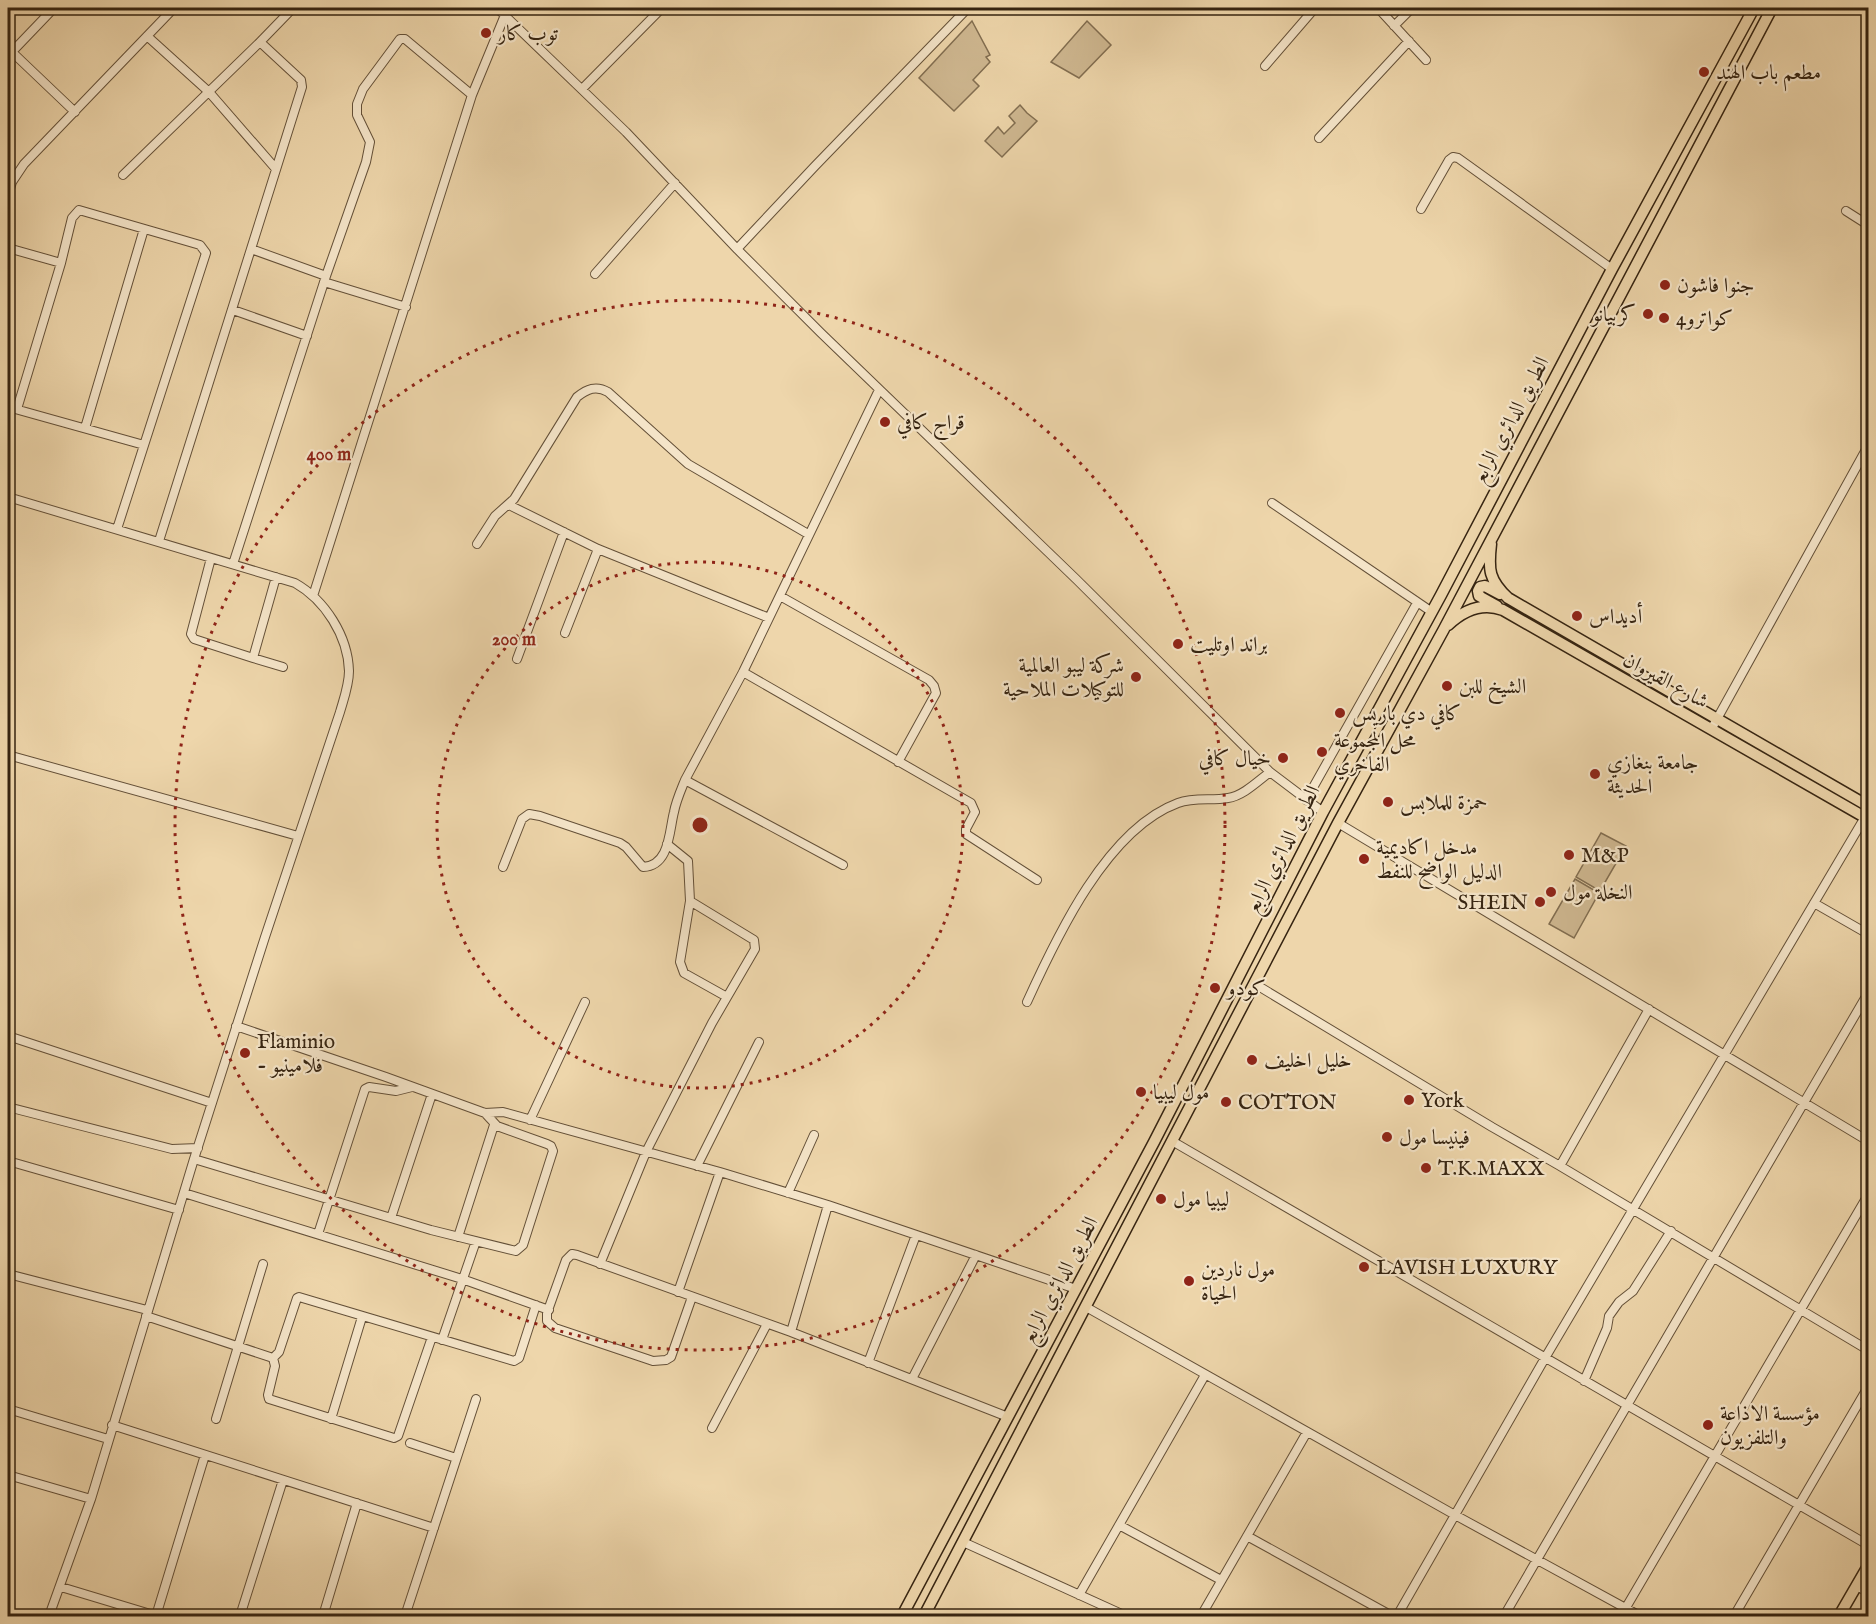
<svg xmlns="http://www.w3.org/2000/svg" width="1876" height="1624" viewBox="0 0 1876 1624" font-family="'IM FELL English',Amiri,serif">
<style>
.green{fill:#cfb891;stroke:#826e51;stroke-width:1.5}
.lines{fill:none;stroke-linecap:round;stroke-linejoin:round}
.minor-casing{stroke:#645038;stroke-width:10}
.major-casing{stroke:#362411;stroke-width:13}
.minor{stroke:#f4e4c8;stroke-width:8}
.major{stroke:#eed6ab;stroke-width:10}
.ring{fill:none;stroke:#8f2418;stroke-width:3;stroke-dasharray:3 6}
.poi-dot{fill:#8f2418;stroke:#f4e4c8;stroke-width:2}
.labels{text-anchor:middle;stroke-width:4.5;stroke-linejoin:round;paint-order:stroke}
.poi-label{font-size:21px;fill:#362411;stroke:#f4e4c8;text-anchor:start}
.street-label{font-size:21px;fill:#362411;stroke:#f4e4c8}
.centre{fill:#8f2418;stroke:#f4e4c8;stroke-width:3}
.ring-label{font-size:18px;text-anchor:middle;font-weight:bold;fill:#8f2418;stroke:#f4e4c8;stroke-width:4.5;stroke-linejoin:round;paint-order:stroke}
</style>
<rect width="100%" height="100%" fill="#eed6ab"/>
<filter id="stains"><feTurbulence type="fractalNoise" baseFrequency=".00333" numOctaves="4"/><feColorMatrix values="0 0 0 0 .2 0 0 0 0 .09 0 0 0 0 .02 0 0 0 .5 -.17"/></filter>
<radialGradient id="worn" r=".72"><stop offset=".6" stop-color="#630" stop-opacity="0"/><stop offset="1" stop-color="#630" stop-opacity=".3"/></radialGradient>
<path class="green" d="M972 21 990 55 986 57 990 62 973 80 979 86 954 111 919 78Z
M1087 21 1111 45 1079 78 1051 62Z
M1020 105 1027 113 1037 121 1002 157 985 141 998 127 1004 134 1015 123 1009 116Z
M1601 833 1626 846 1600 891 1576 877Z
M1575 879 1599 893 1574 938 1549 924Z"/>
<g class="lines">
<defs>
<path id="minor" d="M497 8 626 132 737 249 821 333 1076 579 1270 772 1323 812
M1378 8 1426 60
M1394 26 1412 8
M147 36 209 92 276 169
M12 52 75 112
M8 56 54 8
M1265 66 1315 8
M582 89 662 8
M472 95 505 15
M1319 138 1409 41
M123 175 260 42 293 8
M8 195 12 182 24 164 174 8
M1421 209 1449 160 1453 157 1458 158 1612 269
M1846 211 1868 225
M8 248 61 263 72 218 79 210 200 245 206 253 117 529
M251 249 326 276
M737 249 815 166 968 8
M595 274 675 183
M324 282 406 307
M233 310 307 336
M8 407 144 445
M17 409 61 263
M85 428 144 229
M8 497 295 583C325 600 348 636 349 671 349 685 344 698 340 712L265 937 194 1159 91 1499 49 1616
M1272 503 1432 612
M509 505 598 549 769 618
M159 541 302 87 301 80 260 42
M477 544 495 516 514 499 577 397C587 389 596 385 608 392L688 464 808 534
M211 558 191 634 194 639 253 658 276 577
M233 564 326 276 366 162 370 142 357 115V104L363 89 400 39H405L472 95 313 596
M780 596 929 680 934 686 936 693 898 762
M565 633 598 549
M253 658 283 667
M517 659 564 532
M743 672 971 803 975 812 966 829V834L1037 880
M1712 728 1868 446
M8 755 298 836
M685 780 843 865
M1306 800 1417 603
M1338 823 1868 1141
M503 867 522 819 529 814 540 816 620 843 626 847 643 867C670 866 669 831 674 812 676 801 681 790 685 780L743 672 879 390
M690 901 680 962 684 973 727 997
M1814 903 1868 934
M1255 984 1492 1127 1560 1166
M1027 1002C1057 936 1107 829 1178 803 1194 797 1212 801 1228 798 1243 796 1258 781 1270 772
M1649 1009 1560 1166 1868 1350
M236 1026 386 1077 485 1113 503 1112 720 1172 828 1205 1076 1289
M8 1036 212 1103
M8 1107 172 1149 198 1148
M530 1120 585 1002
M1172 1141 1868 1545
M194 1159 431 1230 516 1251 523 1245 553 1151 551 1146 547 1144 497 1126 485 1113
M8 1161 179 1210
M697 1166 759 1042
M184 1193 462 1279 549 1310
M788 1193 814 1135
M391 1218 432 1094
M318 1234 365 1089 369 1087 396 1091 412 1087
M458 1237 494 1125
M600 1264 646 1152 712 1023 755 949 754 940 690 901 688 861 667 844
M8 1274 147 1310
M678 1292 720 1172
M692 1297 671 1357 666 1360 653 1361 555 1328 547 1321V1313L566 1260 572 1254 577 1255 791 1332 1008 1417
M1086 1307 1455 1515 1640 1616
M146 1316 273 1358
M791 1332 828 1205
M442 1340 476 1241
M273 1358 279 1352 297 1298 299 1297 514 1361 519 1358 536 1305
M273 1358 275 1366 268 1395 269 1399 394 1438 398 1436 432 1337
M868 1363 916 1235
M912 1379 976 1255
M1584 1381 1607 1328 1609 1316 1619 1302 1633 1291 1671 1231
M8 1409 108 1439
M216 1419 263 1264
M331 1419 362 1317
M112 1425 434 1528
M712 1428 767 1324
M410 1443 456 1458
M8 1475 91 1499
M1119 1525 1221 1580
M1247 1536 1392 1616
M963 1542 1126 1616
M1856 1586 1868 1592
M61 1587 157 1616
M1079 1595 1205 1375
M156 1616 205 1455
M240 1616 283 1480
M323 1616 357 1503
M405 1616 476 1399
M1201 1616 1307 1432
M1397 1616 1545 1358 1865 817
M1504 1616 1868 993
M1621 1616 1868 1195
M1734 1616 1868 1387"/>
<path id="major" d="M1491 544C1488 570 1489 580 1508 598L1868 806
M1497 606 1479 596 1478 591 1480 587 1485 586 1500 594
M1448 625C1464 610 1482 602 1503 610L1868 819
M902 1616 1154 1142 1323 812 1441 595 1612 269 1754 8
M924 1616 1338 823 1444 629 1772 8
M1839 1616 1868 1566"/>
</defs>
<use href="#minor" class="minor-casing"/>
<use href="#major" class="major-casing"/>
<use href="#minor" class="minor"/>
<use href="#major" class="major"/>
</g>
<g class="ring">
<circle cx="700" cy="825" r="263"/>
<circle cx="700" cy="825" r="525"/>
</g>
<g class="poi-dot">
<circle cx="486" cy="33" r="6"/>
<circle cx="1704" cy="72" r="6"/>
<circle cx="1665" cy="285" r="6"/>
<circle cx="1648" cy="314" r="6"/>
<circle cx="1664" cy="318" r="6"/>
<circle cx="885" cy="422" r="6"/>
<circle cx="1577" cy="616" r="6"/>
<circle cx="1178" cy="644" r="6"/>
<circle cx="1136" cy="677" r="6"/>
<circle cx="1447" cy="686" r="6"/>
<circle cx="1340" cy="713" r="6"/>
<circle cx="1322" cy="752" r="6"/>
<circle cx="1283" cy="758" r="6"/>
<circle cx="1595" cy="774" r="6"/>
<circle cx="1388" cy="802" r="6"/>
<circle cx="1569" cy="855" r="6"/>
<circle cx="1364" cy="859" r="6"/>
<circle cx="1551" cy="892" r="6"/>
<circle cx="1540" cy="902" r="6"/>
<circle cx="1215" cy="988" r="6"/>
<circle cx="245" cy="1053" r="6"/>
<circle cx="1252" cy="1060" r="6"/>
<circle cx="1141" cy="1092" r="6"/>
<circle cx="1409" cy="1100" r="6"/>
<circle cx="1226" cy="1102" r="6"/>
<circle cx="1387" cy="1137" r="6"/>
<circle cx="1426" cy="1168" r="6"/>
<circle cx="1161" cy="1199" r="6"/>
<circle cx="1364" cy="1267" r="6"/>
<circle cx="1189" cy="1281" r="6"/>
<circle cx="1708" cy="1425" r="6"/>
</g>
<g class="labels">
<g class="poi-label">
<text x="498" y="40">توب كار</text>
<text x="1716" y="79">مطعم باب الهند</text>
<text x="1677" y="292">جنوا فاشون</text>
<text x="1636" y="321" text-anchor="end">كربيانو</text>
<text x="1676" y="325">كواترو4</text>
<text x="897" y="429">قراج كافي</text>
<text x="1589" y="623">أديداس</text>
<text x="1190" y="651">براند اوتليت</text>
<text x="1124" y="672" text-anchor="end">شركة ليبو العالمية<tspan x="1124" dy="24">للتوكيلات الملاحية</tspan></text>
<text x="1459" y="693">الشيخ للبن</text>
<text x="1352" y="720">كافي دي باريس</text>
<text x="1334" y="747">محل المجموعة<tspan x="1334" dy="24">الفاخري</tspan></text>
<text x="1271" y="765" text-anchor="end">خيال كافي</text>
<text x="1607" y="769">جامعة بنغازي<tspan x="1607" dy="24">الحديثة</tspan></text>
<text x="1400" y="809">حمزة للملابس</text>
<text x="1376" y="854">مدخل اكاديمية<tspan x="1376" dy="24">الدليل الواضح للنفط</tspan></text>
<text x="1581" y="862">M&amp;P</text>
<text x="1563" y="899">النخلة مول</text>
<text x="1528" y="909" text-anchor="end">SHEIN</text>
<text x="1227" y="995">كودو</text>
<text x="257" y="1048">Flaminio<tspan x="257" dy="24">- فلامينيو</tspan></text>
<text x="1264" y="1067">خليل اخليف</text>
<text x="1153" y="1099">مول ليبيا</text>
<text x="1421" y="1107">York</text>
<text x="1238" y="1109">COTTON</text>
<text x="1399" y="1144">فينيسا مول</text>
<text x="1438" y="1175">T.K.MAXX</text>
<text x="1173" y="1206">ليبيا مول</text>
<text x="1376" y="1274">LAVISH LUXURY</text>
<text x="1201" y="1276">مول ناردين<tspan x="1201" dy="24">الحياة</tspan></text>
<text x="1720" y="1420">مؤسسة الاذاعة<tspan x="1720" dy="24">والتلفزيون</tspan></text>
</g>
<g class="street-label">
<text transform="translate(1510 420) rotate(-62)" y="7">الطريق الدائري الرابع</text>
<text transform="translate(1666 680) rotate(29)" y="7">شارع القيروان</text>
<text transform="translate(1282 849) rotate(-63)" y="7">الطريق الدائري الرابع</text>
<text transform="translate(1059 1280) rotate(-62)" y="7">الطريق الدائري الرابع</text>
</g>
</g>
<circle cx="700" cy="825" r="9" class="centre"/>
<g class="ring-label">
<text x="329" y="460">400 m</text>
<text x="514" y="645">200 m</text>
</g>
<rect width="1876" height="1624" fill="none" stroke="#eed6ab" stroke-width="30"/>
<rect x="9" y="9" width="1858" height="1606" fill="none" stroke="#362411" stroke-width="3"/>
<rect x="15" y="15" width="1846" height="1594" fill="none" stroke="#362411" stroke-width="1.5"/>
<rect width="100%" height="100%" filter="url(#stains)"/>
<rect width="100%" height="100%" fill="url(#worn)"/>
</svg>
